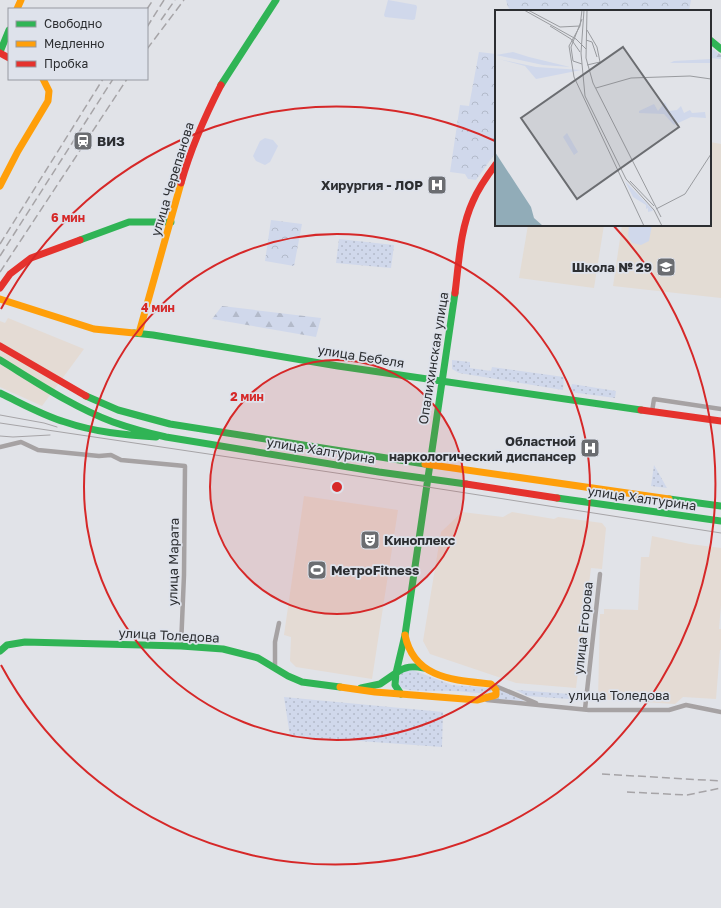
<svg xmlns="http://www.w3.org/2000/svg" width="721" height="908" viewBox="0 0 721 908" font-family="'Golos Text',sans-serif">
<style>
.commercial{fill:#e4dbd4}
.education{fill:#e3dcd4}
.grass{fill:url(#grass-dots)}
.forest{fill:url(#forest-firs)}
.park{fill:url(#park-crowns)}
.garden{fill:#d0d8eb}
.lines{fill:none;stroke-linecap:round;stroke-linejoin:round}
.street{stroke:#a6a2a3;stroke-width:4.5}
.fast{stroke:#30b455;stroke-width:7}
.slow{stroke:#ff9f0a;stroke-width:7}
.jam{stroke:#e5322d;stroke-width:7}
.tram{stroke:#a6a4a7;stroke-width:1}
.rail{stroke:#a6a4a7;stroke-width:1.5;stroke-dasharray:8 4;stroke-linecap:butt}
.ring{fill:none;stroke:#d62828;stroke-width:2}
.labels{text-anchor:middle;stroke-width:3.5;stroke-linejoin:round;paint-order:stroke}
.poi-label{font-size:13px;font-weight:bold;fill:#2c2e31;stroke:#dee2eb;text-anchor:start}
.street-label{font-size:13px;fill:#2c2e31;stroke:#dee2eb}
.inset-road{fill:none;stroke:#999b9f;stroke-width:1}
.view{fill:#6b6d71;fill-opacity:0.15;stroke:#6b6d71;stroke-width:2}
.inset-edge{fill:none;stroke:#2c2e31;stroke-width:2}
.centre{fill:#d62828;stroke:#dee2eb;stroke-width:2}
.ring-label{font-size:12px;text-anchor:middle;font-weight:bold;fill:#d62828;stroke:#dee2eb;stroke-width:3.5;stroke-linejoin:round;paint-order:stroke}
</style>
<defs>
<pattern id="grass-dots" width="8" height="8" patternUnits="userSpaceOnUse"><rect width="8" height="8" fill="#d0d8eb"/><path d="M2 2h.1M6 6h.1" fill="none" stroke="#b3baca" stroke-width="1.8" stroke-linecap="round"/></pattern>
<pattern id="forest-firs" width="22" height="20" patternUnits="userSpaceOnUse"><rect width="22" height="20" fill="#d0d8eb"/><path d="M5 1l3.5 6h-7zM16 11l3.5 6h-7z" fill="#b3baca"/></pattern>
<pattern id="park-crowns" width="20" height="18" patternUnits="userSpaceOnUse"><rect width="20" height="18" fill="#d0d8eb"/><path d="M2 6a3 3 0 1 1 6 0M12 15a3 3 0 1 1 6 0" fill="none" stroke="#b3baca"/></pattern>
</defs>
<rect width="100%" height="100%" fill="#e1e3e8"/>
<path class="commercial" d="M8 318 84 349 42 406 0 387V321L5 323Z
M304 496 398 510 372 679 296 667 290 661 291 637 284 635Z
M462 512 503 517 512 512 554 519 558 517 602 523 606 528 602 569 591 568 576 688 516 683 430 654 423 641 441 532Z
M652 536 690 544 721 548V605L719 629H721V650H720L716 699 683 697 675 704 598 699 600 614H604V609L638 610 641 557H649Z"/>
<path class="education" d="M710 142 721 144V298L613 286 622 225H710Z
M528 225H604L594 288 519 278Z"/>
<path class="grass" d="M339 239 394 245 391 268 336 263Z
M452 360 470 362V368L491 371 492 367 564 377 563 390 459 373 452 369Z
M572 384 616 391 615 398 570 392Z
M654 465 667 488 651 486Z
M410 669 452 685 489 688 492 689V691L488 694C475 693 463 691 450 691 442 690 406 693 401 687 396 681 400 675 404 670Z
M499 689 524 701 495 699Z
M516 690 571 694 570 699 527 696Z
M284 697 443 712 442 747 290 736Z"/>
<path class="forest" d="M710 47 721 55V59L710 58Z
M222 306 321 318 316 337 212 319Z"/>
<path class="park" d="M506 0H691L689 11H511L508 7Z
M479 52 496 54V152L476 180 468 179 465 174 450 172 460 105 469 106Z
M271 220 302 224 294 266 265 261Z"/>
<path class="garden" d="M388 0 416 5 417 7 415 19 413 20 385 17 384 15Z
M265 138 273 140 278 146 270 162 265 165 256 161 253 156 260 141Z
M629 225H652L649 241 641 245 632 243 628 236Z"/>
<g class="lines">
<path class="street" d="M652 412 654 399 721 409
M0 447 21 442 38 450 99 456 111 455 121 460 185 466 184 575 181 646
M275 669V642L279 623
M493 685 536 703
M487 700 589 710H669L686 705 721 712
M585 709 600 574"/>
<path class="fast" d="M710 40 721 49
M0 52 9 30
M221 85 276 0
M80 240 129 222H171
M134 333 153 335 338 366 641 410
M0 360C36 382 73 407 113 422 130 428 148 433 166 437L379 472 466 484
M0 393C21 403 42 415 65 422 94 432 125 435 156 437
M86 396 118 410 170 424 425 464
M557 498 721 521
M669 499 721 506
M0 651 7 645 25 642 181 646 223 649 258 658 288 676 302 682 340 687
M361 688 380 684 396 673 405 635 455 293
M401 694 395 685 396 673C405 666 413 666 424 668"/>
<path class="slow" d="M17 9 21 0
M0 186 18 151 48 101 49 91 43 79
M0 299 94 329 134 333
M139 333 181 183
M425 464 669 499
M340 687 375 692 477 700 496 695V690L491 684C454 680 414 679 405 635"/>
<path class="jam" d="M0 53 9 58
M181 183C191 148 204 118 221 85
M0 288 10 274 31 258 80 240
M455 293C459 262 460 229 473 201 479 187 487 176 496 164
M0 346 86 396
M641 410 721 421
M466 484 557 498"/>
<path class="tram" d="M0 415 44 423 57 427
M0 423 383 480 721 533
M0 436 13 437 50 435"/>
<path class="rail" d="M147 9 153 0
M161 20 175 0
M147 27 164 0
M147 49 184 0
M0 244 103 79
M0 256 113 79
M0 272 127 79
M602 774 721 781
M627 792 687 795 721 788"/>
</g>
<circle cx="337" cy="487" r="127" fill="#d62828" fill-opacity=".12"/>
<g class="ring">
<circle cx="337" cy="487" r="127"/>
<circle cx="337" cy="487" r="253"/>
<path d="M1 309A380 380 0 0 1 495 141M613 225A380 380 0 1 1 1 665"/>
</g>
<defs>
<symbol id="station-square" viewBox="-11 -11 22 22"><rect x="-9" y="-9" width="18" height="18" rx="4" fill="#6b6d71" stroke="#dee2eb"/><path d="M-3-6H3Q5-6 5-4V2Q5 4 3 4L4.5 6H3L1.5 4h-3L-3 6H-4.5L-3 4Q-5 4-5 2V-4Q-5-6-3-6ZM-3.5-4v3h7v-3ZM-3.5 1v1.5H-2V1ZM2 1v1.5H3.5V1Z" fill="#fff"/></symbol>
<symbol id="hospital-square" viewBox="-11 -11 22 22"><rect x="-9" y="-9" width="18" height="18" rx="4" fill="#6b6d71" stroke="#dee2eb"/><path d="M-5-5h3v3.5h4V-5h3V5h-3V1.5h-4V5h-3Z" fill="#fff"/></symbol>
<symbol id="school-square" viewBox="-11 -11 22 22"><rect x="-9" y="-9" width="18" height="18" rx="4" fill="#6b6d71" stroke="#dee2eb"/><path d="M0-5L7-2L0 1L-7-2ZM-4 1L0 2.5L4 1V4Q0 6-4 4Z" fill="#fff"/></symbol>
<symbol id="theatre-square" viewBox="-11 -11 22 22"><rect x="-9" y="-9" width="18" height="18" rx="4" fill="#6b6d71" stroke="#dee2eb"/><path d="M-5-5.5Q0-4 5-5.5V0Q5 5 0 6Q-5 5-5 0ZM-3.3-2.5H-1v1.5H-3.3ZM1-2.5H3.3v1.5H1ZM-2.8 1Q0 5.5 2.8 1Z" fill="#fff"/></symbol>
<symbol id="stadium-square" viewBox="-11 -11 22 22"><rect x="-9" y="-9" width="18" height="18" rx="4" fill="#6b6d71" stroke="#dee2eb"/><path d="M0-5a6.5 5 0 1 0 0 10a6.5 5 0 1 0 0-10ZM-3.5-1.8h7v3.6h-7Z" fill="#fff"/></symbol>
</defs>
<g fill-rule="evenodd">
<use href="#station-square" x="72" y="130" width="22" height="22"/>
<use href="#hospital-square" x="426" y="174" width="22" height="22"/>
<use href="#school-square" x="655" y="256" width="22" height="22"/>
<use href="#hospital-square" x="579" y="437" width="22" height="22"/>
<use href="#theatre-square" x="359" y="529" width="22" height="22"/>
<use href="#stadium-square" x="306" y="559" width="22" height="22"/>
</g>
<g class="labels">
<g class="poi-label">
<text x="97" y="146">ВИЗ</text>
<text x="423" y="190" text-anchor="end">Хирургия - ЛОР</text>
<text x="652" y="272" text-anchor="end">Школа № 29</text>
<text x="576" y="446" text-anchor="end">Областной<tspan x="576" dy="15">наркологический диспансер</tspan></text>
<text x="384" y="545">Киноплекс</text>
<text x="331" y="575">МетроFitness</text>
</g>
<g class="street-label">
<text transform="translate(172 179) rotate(-73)" y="5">улица Черепанова</text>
<text transform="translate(361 356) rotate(9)" y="5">улица Бебеля</text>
<text transform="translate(433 358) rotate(-81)" y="5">Опалихинская улица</text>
<text transform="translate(321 450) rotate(9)" y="5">улица Халтурина</text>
<text transform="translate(642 498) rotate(8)" y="5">улица Халтурина</text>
<text transform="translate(173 562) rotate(-89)" y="5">улица Марата</text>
<text transform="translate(583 628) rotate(-84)" y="5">улица Егорова</text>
<text transform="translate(169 635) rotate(3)" y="5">улица Толедова</text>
<text x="619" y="700">улица Толедова</text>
</g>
</g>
<g transform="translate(495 10)">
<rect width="216" height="216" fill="#e1e3e8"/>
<path d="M18 42 34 47 75 57 48 55 1 45ZM4 49 41 57 86 60 41 69 30 56ZM216 49V53H175L179 51ZM72 123 83 142 79 145 68 127ZM130 171 158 200 157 201 153 202V198L151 199V195L138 187Z" fill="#d0d8eb"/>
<path d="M170 92 174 101 182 100 186 96 189 103 195 100 197 103 210 102 211 108 196 107 179 115 169 104 144 103V101L159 94 163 101Z" fill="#d0d8eb"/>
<path d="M0 142 36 197 39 208 48 216H0Z" fill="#91acb8"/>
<path class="inset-road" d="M29 0 81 29 91 39M33 0 65 17 85 16M87 0 85 16 74 36 79 67 149 216M89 0 86 43 90 86 131 169 159 200 167 216M92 0 91 48 98 73 166 207M55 16 76 29 85 42M92 20 102 37 105 52 92 55M91 30 97 32 102 47M87 54 78 51 76 37 87 9M101 78 136 68 195 66 216 69M135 171 159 196M161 199 190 184 216 144"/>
<path class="view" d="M128 37 184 117 82 189 26 108Z"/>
<rect width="216" height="216" class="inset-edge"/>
</g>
<circle cx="337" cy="487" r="6" class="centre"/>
<g class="ring-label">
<text x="68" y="222">6 мин</text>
<text x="158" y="312">4 мин</text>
<text x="247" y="401">2 мин</text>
</g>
<rect x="8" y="8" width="140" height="72" fill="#dee2eb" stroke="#979aa1"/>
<rect x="16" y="21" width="20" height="6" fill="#30b455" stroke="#979aa1"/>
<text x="44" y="28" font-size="12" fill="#2c2e31">Свободно</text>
<rect x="16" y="41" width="20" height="6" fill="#ff9f0a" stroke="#979aa1"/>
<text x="44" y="48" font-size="12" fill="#2c2e31">Медленно</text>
<rect x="16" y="61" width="20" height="6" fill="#e5322d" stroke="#979aa1"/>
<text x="44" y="68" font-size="12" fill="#2c2e31">Пробка</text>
</svg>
